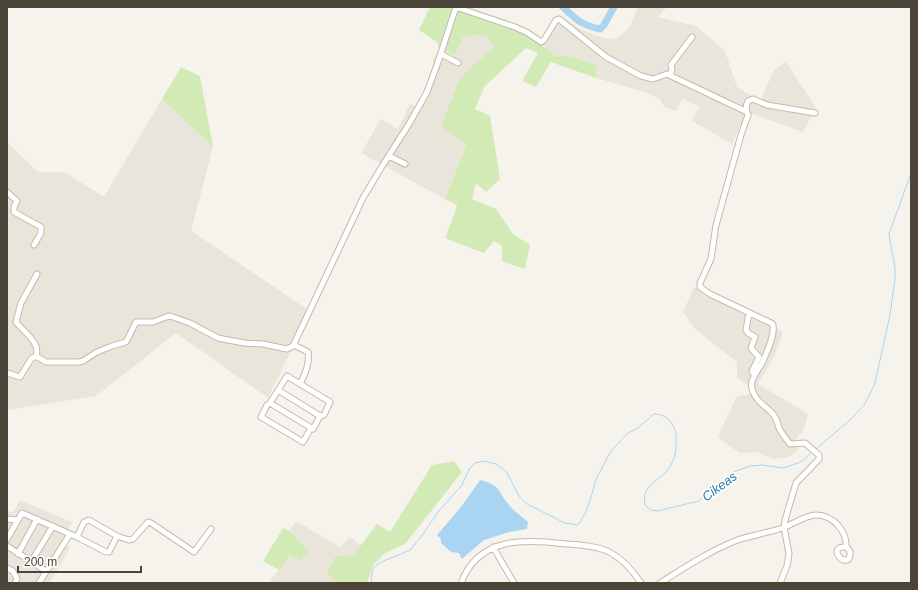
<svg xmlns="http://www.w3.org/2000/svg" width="918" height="590" viewBox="0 0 918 590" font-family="Helvetica,sans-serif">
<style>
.residential{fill:#eae5da}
.green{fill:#d2eab5}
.water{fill:#a9d4f2}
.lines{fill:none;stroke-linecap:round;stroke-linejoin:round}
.stream{stroke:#a9d4f2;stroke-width:1}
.river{stroke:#a9d4f2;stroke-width:7}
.minor-casing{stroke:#c2bbae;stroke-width:7}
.minor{stroke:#fff;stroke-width:5}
.labels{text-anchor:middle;stroke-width:3.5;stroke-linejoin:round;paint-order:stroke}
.water-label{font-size:13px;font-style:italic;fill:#2e7ab2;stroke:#fff}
</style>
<rect width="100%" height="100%" fill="#f6f3ec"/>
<path class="residential" d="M638 7H667L658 17 696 26 725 51 737 87 760 101 774 70 786 62 816 108 803 132 747 112 732 144 692 121 699 107 683 99 676 111 664 107 660 99 645 92 596 78V65L569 56 557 57 541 45 558 14 582 30 604 38 616 39 629 28Z
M485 35 496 47 469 69 459 80 441 126 466 144 445 199 361 153 381 119 398 129 410 104 419 107 437 64 432 62 439 48 455 55 464 36Z
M162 99 213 147 191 231 310 311 268 398 176 333 96 396 7 410V142L38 172H64L104 197Z
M694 287 783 332 774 357 758 384 808 414 804 429 794 442 799 449 789 457 773 459 756 452 740 453 723 441 718 436 737 396 751 394 749 386 737 378V362L694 328 683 312Z
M20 500 72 522 62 542 70 548 49 583H7V511L13 512Z
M296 521 340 547 350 537 361 545 354 557 334 581V583H274L270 581 290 555 309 550 289 531Z"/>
<path class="green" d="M430 7H458L507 26 526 34 557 57 568 56 596 65V78L551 62 536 87 522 81 538 53 526 48 484 87 475 109 490 116 500 179 486 192 476 183 472 199 496 209 513 234 530 245 525 269 502 261V246L494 241 484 253 445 238 454 215 457 205 445 199 466 145 441 126 459 80 469 69 495 46 485 35 464 36 455 55 439 48 437 42 419 30Z
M181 67 200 76 213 147 162 99Z
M454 461 462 472 405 544 384 554 373 565 367 583H334V581L327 571 336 556 354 557 361 545 377 524 390 532 432 465Z
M283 528 289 531 309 550 300 561 290 555 279 570 263 561Z"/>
<path class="water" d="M480 480C502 486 497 491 509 505 514 511 522 517 528 522L527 529 509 532 484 540 462 559 459 553 451 552 441 543V539L437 535 461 507Z"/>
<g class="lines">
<path class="stream" d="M816 449 851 419 865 404 875 383 890 315 895 279V268L889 234 911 173
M373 583 371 579 373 568 381 562 410 550 421 537 438 512 462 485 469 469 475 463 485 461 496 464 506 471 519 496 527 504 565 523 578 525 585 514 591 497 596 479 611 451 628 433 638 428 654 414C661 414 668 417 672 424 677 432 676 435 676 445 676 454 673 463 667 471 657 482 641 486 645 505L651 510 657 511 699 501 712 488 734 472 750 466 762 465 783 468 801 462 812 452"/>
<path class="river" d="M563 7C576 20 582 25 600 29L604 25 614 7"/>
<defs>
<path id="minor" d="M456 7 515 27 528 33 541 42 544 40 556 20 559 19 606 57 641 76 653 79 667 74 745 111
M441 54 458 63
M670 75 672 69 671 65 692 37
M389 156 405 164
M7 192 17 201 14 207V212L41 227V233L34 245
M749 313 746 330 748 333 755 337 751 348 759 357 752 371 754 375
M294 345 308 352C310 363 305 374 300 384
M36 356C41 343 24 332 16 322L21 303 37 274
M7 373 20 377 31 359 36 356 46 362H78L83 361 97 352 112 346 126 342 136 322H153L166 317 170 316 190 323 218 338 244 343 263 344 287 349 293 346 363 198 381 168 409 124 427 92 438 62 456 7
M278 390 320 416
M270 403 313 429 320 416 324 415 330 402 287 376 270 403 267 405 261 417 303 442 311 428
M7 519 17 520
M77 537 84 522 89 520 117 536 129 540 133 539 148 522 151 523 194 552 211 529
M7 539 22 513 77 537 106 552H109L117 536
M7 546 46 571
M493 547 514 583
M18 554 37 519
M31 562 53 526
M7 568 13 571 17 579 15 583
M39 583 70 534
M461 583C479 536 525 539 566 544 581 545 598 546 611 553 624 560 633 571 641 583
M660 583C684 568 708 552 735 541 751 535 769 533 785 527 795 523 806 515 816 515 833 515 847 531 846 547 849 549 851 551 850 555 847 571 825 546 846 547
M780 583 787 566 789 554 784 527 785 520 796 483 819 459V455L805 443 790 444C786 439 782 434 779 428 778 424 777 420 775 417 769 407 760 406 754 394 747 382 756 374 762 363 766 354 775 336 773 325L771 323 710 294 700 287V283L711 259 716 225 741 135 748 115C746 109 745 107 748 101L753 99 767 105 815 113"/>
</defs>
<use href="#minor" class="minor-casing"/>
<use href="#minor" class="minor"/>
</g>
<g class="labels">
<g class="water-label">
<text transform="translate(719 486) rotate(-37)" y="5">Cikeas</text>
</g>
</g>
<rect width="918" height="590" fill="none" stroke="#4b4439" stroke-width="16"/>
<path d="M18 566v6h123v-6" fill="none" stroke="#4b4439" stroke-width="2"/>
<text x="24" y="566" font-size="12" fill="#4b4439" stroke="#ffffff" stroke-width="3" paint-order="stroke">200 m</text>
</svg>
